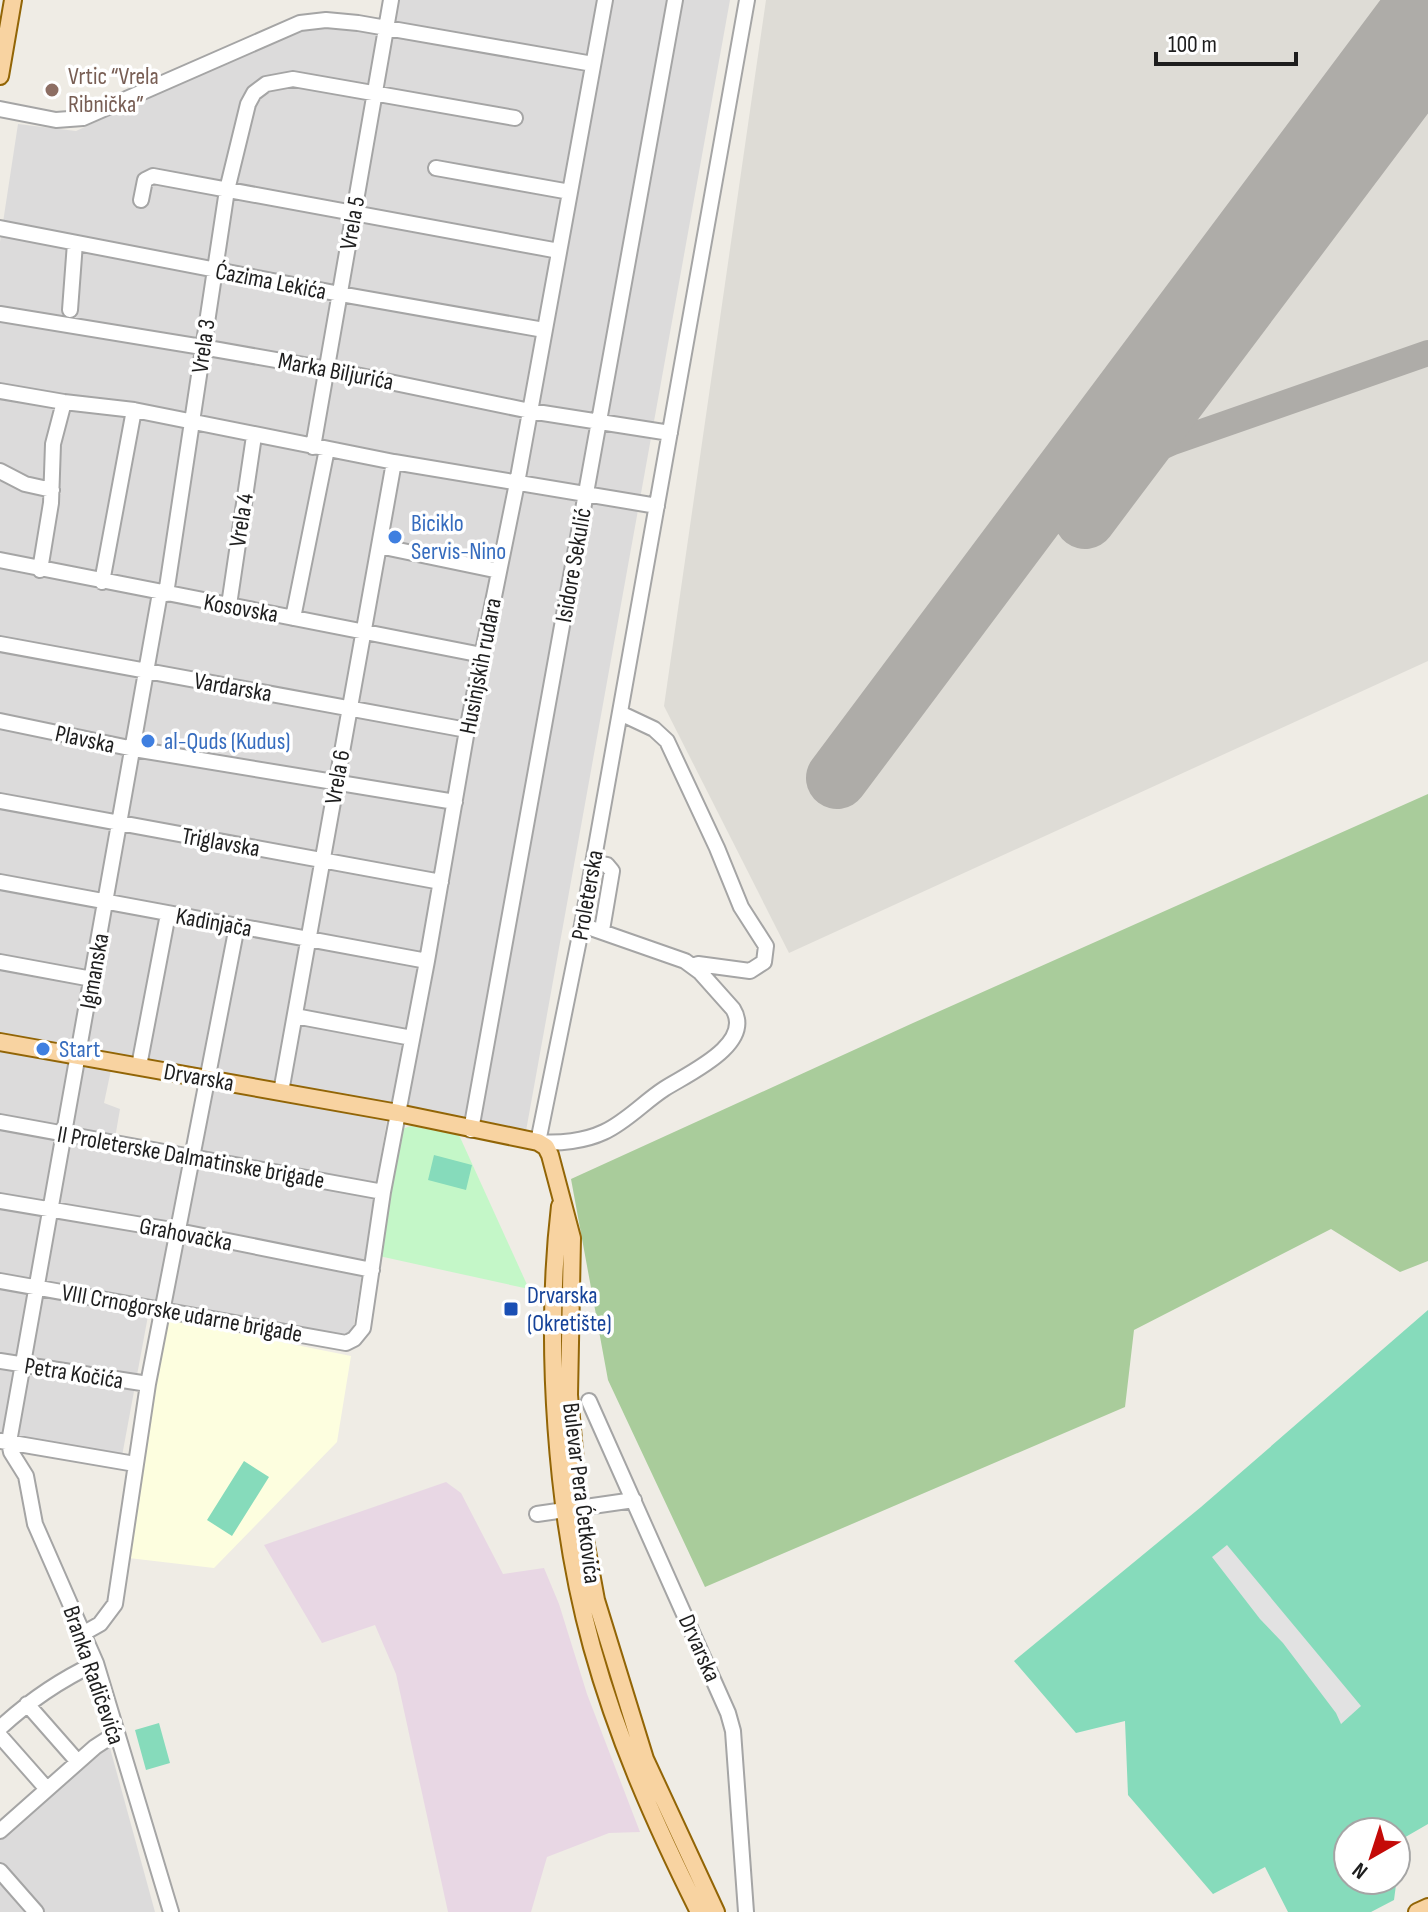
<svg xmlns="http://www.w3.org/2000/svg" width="1428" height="1912" viewBox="0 0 1428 1912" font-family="'Sofia Sans Condensed',sans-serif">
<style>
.residential{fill:#dcdbdb}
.industrial{fill:#e8d7e4}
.education{fill:#fdfedf}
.airport{fill:#dedcd6}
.forest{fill:#a9cc9b}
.park{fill:#c4f7c8}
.pitch{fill:#86dbbb;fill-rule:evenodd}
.parking{fill:#e2e2e2}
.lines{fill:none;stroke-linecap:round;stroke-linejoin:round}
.taxiway{stroke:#aeaca8;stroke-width:26}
.runway{stroke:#aeaca8;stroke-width:62}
.minor-casing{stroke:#a5a5a5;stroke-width:18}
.major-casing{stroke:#926506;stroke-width:20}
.minor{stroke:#fff;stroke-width:14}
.major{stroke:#f8d3a1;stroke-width:16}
.education-dot{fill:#8d6e63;stroke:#fff;stroke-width:3}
.shop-dot{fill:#3f7fe0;stroke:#fff;stroke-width:3}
.transit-dot{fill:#1a4fb4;stroke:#fff;stroke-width:3}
.labels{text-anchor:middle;stroke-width:7;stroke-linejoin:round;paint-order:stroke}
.education-label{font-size:24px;fill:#785e54;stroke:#fff;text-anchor:start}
.street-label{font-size:24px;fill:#1e1e1e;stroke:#fff}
.shop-label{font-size:24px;fill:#366cbe;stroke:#fff;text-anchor:start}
.transit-label{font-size:24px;fill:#164399;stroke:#fff;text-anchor:start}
</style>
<rect width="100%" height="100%" fill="#efece5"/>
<path class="residential" d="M396 0H730L526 1131 0 1036V242L18 124 76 131 309 24 391 36Z
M0 1049 111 1070 104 1103 120 1109 115 1138 193 1153 208 1088 387 1119 351 1342 150 1305 122 1456 0 1435Z
M107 1737 155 1912H0V1831Z"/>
<path class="industrial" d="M446 1482 461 1493 503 1574 544 1568 559 1604 587 1694 640 1832 609 1833 547 1857 531 1912H448L396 1674 375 1625 322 1643 264 1545Z"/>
<path class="education" d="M163 1318 351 1356 337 1442 214 1568 120 1557Z"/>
<path class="airport" d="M766 0H1428V661L789 953 664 706Z"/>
<path class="forest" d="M1428 794V1261L1400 1272 1331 1229 1134 1330 1125 1407 705 1587 608 1380 571 1179 913 1023Z"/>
<path class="park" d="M411 1126 459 1135 529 1289 379 1256 402 1129Z"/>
<path class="pitch" d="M434 1155 472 1165 466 1190 428 1180Z
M1428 1310V1824L1402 1839 1394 1900 1371 1912H1288L1265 1867 1213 1894 1128 1795 1125 1721 1076 1733 1014 1661 1201 1507ZM1348 1832H1396V1880H1348Z
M244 1461 269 1477 232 1536 207 1520Z
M159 1723 170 1763 146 1770 135 1730Z"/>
<path class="parking" d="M1227 1545 1361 1706 1341 1724 1336 1713 1283 1643 1260 1619 1212 1557Z"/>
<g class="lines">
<path class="taxiway" d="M1126 463 1173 442 1428 353"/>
<path class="runway" d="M1085 518 1428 62
M837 778 1419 0"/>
<defs>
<path id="minor" d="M0 109 56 120 83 118 300 23 326 20 358 23 593 64
M436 168 570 192
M141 200 145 180 153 176 559 251
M0 228 340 294 544 330
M70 310 75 243
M0 314 202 347 327 369 530 411 670 433
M0 391 64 402 134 410 394 462 657 506
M313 447 391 0
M0 471 25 484 52 490
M379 546 499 571
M0 560 482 655
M40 570 51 503 53 444 64 402
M102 582 134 410
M160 593 9 1442 11 1452 26 1476 35 1524 96 1663 171 1912
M166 594 227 190 248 104 254 93 266 84 293 79 515 118
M229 605 254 436
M293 618 327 449
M0 644 467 730
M620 713 654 729 667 741 717 848 741 907 766 946 764 962 750 971 698 964 693 966
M0 721 134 749 455 802
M0 801 441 882
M593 863 607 865 612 871 602 930
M0 882 427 961
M582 925 685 961 700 972 733 1009C755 1045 685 1075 664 1089 644 1102 626 1122 604 1132 585 1141 559 1144 538 1142L582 925 747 0
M0 962 92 979
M295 1016 412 1038
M139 1066 168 914
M281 1092 394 462
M0 1122 383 1192
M471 1130 675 0
M0 1201 178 1231 372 1270
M0 1281 346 1343 354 1339 363 1328 383 1192 427 961 467 730 517 483 605 0
M0 1361 148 1384
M589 1401 728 1713 733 1731 746 1912
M1 1441 135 1464
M537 1514 634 1500
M84 1633 100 1624 115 1604 148 1384 237 926
M27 1704 78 1762
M0 1728C29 1701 60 1680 96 1663
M0 1736 46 1788
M0 1831 95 1747 115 1734
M0 1871 36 1912"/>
<path id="major" d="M0 76 13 0
M0 1042 398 1113 538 1142 546 1147 550 1155 572 1238 569 1395 579 1508 596 1600 645 1759 716 1912
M560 1206C544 1342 556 1516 592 1647 618 1741 656 1826 699 1912
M1417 1912 1428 1907"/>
</defs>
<use href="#minor" class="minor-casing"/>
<use href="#major" class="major-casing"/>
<use href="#minor" class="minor"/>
<use href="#major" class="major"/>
</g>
<circle class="education-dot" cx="52" cy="90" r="8"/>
<g class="shop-dot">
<circle cx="395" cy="537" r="8"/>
<circle cx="148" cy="741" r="8"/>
<circle cx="43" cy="1049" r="8"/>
</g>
<rect class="transit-dot" x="503" y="1301" width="16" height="16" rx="4"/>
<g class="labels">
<g class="education-label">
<text x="68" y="84">Vrtic “Vrela<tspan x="68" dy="28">Ribnička”</tspan></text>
</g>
<g class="street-label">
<text transform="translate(352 223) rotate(-80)" y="8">Vrela 5</text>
<text transform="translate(271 281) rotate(11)" y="8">Ćazima Lekića</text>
<text transform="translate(203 346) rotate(-82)" y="8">Vrela 3</text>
<text transform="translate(336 371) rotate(11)" y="8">Marka Biljurića</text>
<text transform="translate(241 520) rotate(-81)" y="8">Vrela 4</text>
<text transform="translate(573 565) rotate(-80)" y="8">Isidore Sekulić</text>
<text transform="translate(241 608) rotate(10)" y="8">Kosovska</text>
<text transform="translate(480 666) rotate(-79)" y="8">Husinjskih rudara</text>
<text transform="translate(233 687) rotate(10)" y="8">Vardarska</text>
<text transform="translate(85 739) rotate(12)" y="8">Plavska</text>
<text transform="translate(337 777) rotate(-80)" y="8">Vrela 6</text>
<text transform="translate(221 842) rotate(10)" y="8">Triglavska</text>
<text transform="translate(587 895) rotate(-80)" y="8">Proleterska</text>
<text transform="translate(214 922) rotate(10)" y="8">Kadinjača</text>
<text transform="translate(94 971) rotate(-80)" y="8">Igmanska</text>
<text transform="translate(199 1077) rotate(10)" y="8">Drvarska</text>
<text transform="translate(191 1157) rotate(10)" y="8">II Proleterske Dalmatinske brigade</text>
<text transform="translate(186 1234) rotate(11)" y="8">Grahovačka</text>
<text transform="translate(182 1313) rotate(10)" y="8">VIII Crnogorske udarne brigade</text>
<text transform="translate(74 1373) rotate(9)" y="8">Petra Kočića</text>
<text transform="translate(582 1493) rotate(83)" y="8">Bulevar Pera Ćetkovića</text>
<text transform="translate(700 1648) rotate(66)" y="8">Drvarska</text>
<text transform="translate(94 1675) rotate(71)" y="8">Branka Radičevića</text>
</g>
<g class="shop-label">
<text x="411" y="531">Biciklo<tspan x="411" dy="28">Servis-Nino</tspan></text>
<text x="164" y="749">al-Quds (Kudus)</text>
<text x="59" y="1057">Start</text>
</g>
<g class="transit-label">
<text x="527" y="1303">Drvarska<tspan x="527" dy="28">(Okretište)</tspan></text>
</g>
</g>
<g transform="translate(1372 1856) rotate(219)"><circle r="38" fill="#ffffff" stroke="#a5a5a5" stroke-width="2"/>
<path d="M0-6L14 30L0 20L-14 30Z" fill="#c40a08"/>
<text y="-12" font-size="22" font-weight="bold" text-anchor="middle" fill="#1e1e1e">N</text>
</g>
<path d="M1156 52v12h140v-12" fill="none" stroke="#1e1e1e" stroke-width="4"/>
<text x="1168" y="52" font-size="24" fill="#1e1e1e" stroke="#ffffff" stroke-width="6" paint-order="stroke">100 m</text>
</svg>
